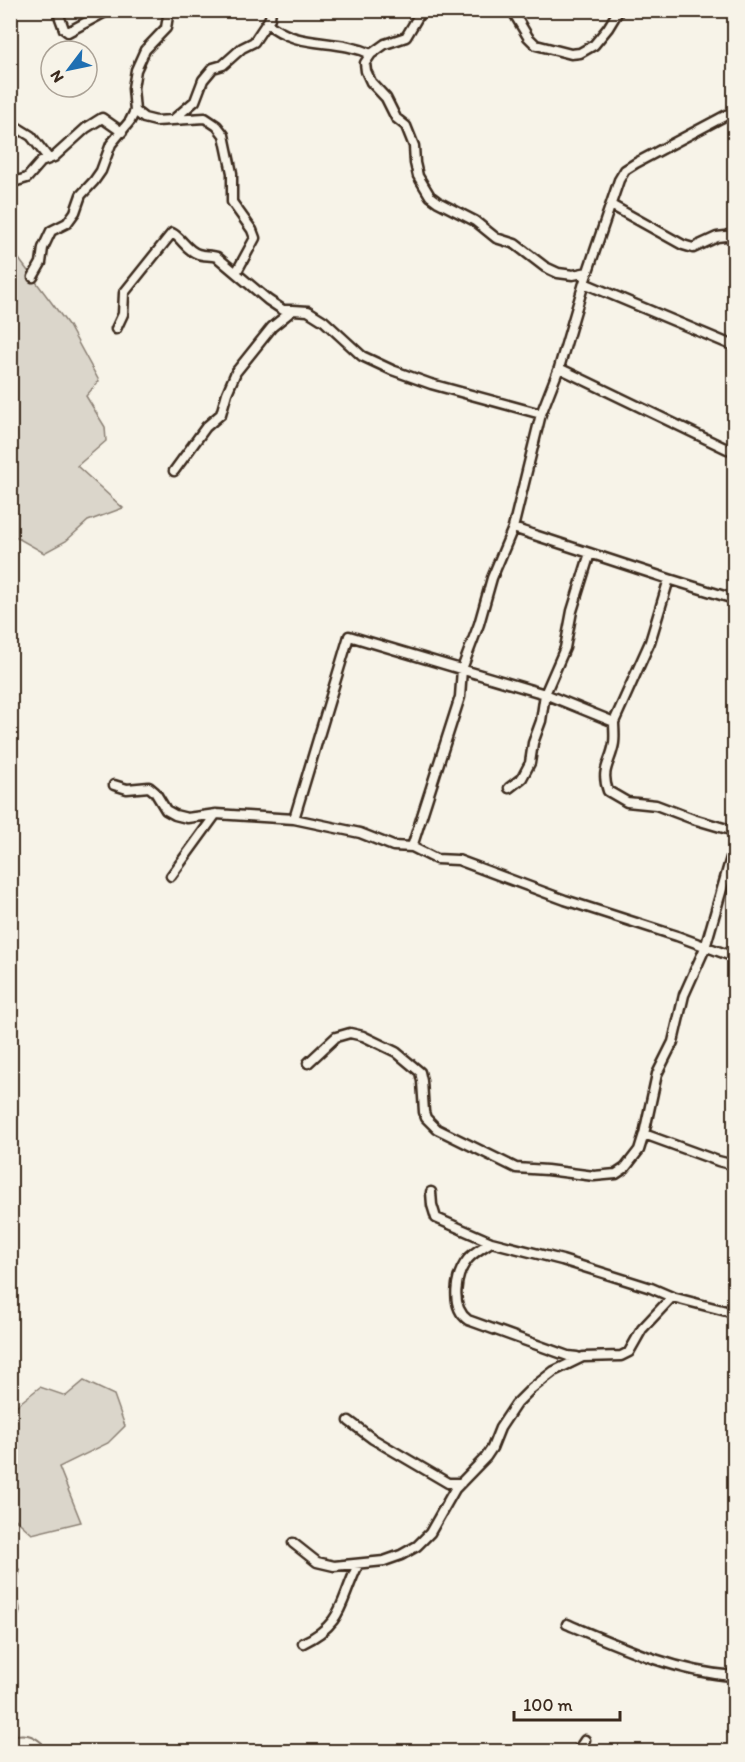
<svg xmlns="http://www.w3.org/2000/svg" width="745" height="1762" viewBox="0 0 745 1762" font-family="Itim,sans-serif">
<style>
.green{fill:#dbd6cb;stroke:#8b8074;stroke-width:1.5}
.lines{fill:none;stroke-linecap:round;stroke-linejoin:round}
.stream{stroke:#84786c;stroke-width:2}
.street-casing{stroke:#3b2a1e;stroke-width:13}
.street{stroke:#f7f3e8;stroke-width:8}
</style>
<rect width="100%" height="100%" fill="#f7f3e8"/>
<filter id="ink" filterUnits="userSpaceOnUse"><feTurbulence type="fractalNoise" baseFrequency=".0167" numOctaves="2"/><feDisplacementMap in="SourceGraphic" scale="12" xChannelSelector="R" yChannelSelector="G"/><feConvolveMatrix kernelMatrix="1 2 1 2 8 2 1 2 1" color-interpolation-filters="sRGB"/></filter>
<g filter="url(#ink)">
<path class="green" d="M10 247 69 326 99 381 86 396 105 427 106 441 77 466 123 508 88 521 66 541 44 553 16 537 11 544Z
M84 1381 114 1395 125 1426 108 1443 59 1467 81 1522 32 1534 11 1515V1410L40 1387 66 1396Z"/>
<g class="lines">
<path class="stream" d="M10 1564 20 1570C19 1576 16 1579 15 1584 11 1601 31 1609 10 1624
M10 1736C24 1733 32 1734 42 1743V1752"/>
<defs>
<path id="street" d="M57 10 64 29 68 32 109 10
M422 10 406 37 385 44 371 54 365 63 366 71 371 82 386 98 396 118 406 126 414 146 415 163 418 176 430 196 438 202 475 221 496 238 515 244 545 267 558 273 573 275 588 272
M512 10 528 37 536 45 571 54 580 53 594 45 608 28 619 10
M267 23C299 50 334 37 371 54
M135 111 144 118 156 121 205 118 217 126 224 135 232 173V202L252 230 255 238 236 273
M174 119 195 101 203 80 213 68 223 65 242 48 254 42 270 18 271 10
M10 130 18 128 31 136 49 159
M10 183 27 178 41 162 54 157 86 128 102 118 122 132
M611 205 683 245 693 248 717 237 734 235
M33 277 41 263 43 248 51 231 67 223 75 212 81 195 94 181 101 171 111 144 130 121 135 111 133 88 136 70 145 50 166 28 169 10
M584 283 734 346
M116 329 123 314 124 293 172 233C182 238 186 250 198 254 204 256 211 255 217 257L268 300 283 310H293
M559 368 727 449 734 450
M174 471 206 427 221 414 227 393 236 372 272 327 293 310 308 311 324 321 362 356 392 370 431 384 541 414
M513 528 669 579 734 599
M614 722C614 729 615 736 614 743 611 763 600 769 608 791L627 802 656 805 693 819 734 831
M114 785 127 789 149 787 155 792 166 810 175 815 187 818 216 814 294 819 360 833 393 846 412 847 436 859 458 860 565 900 677 936 734 957
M509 788 522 778 530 763 533 743 541 721 545 694 565 648 572 611 590 553
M294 819 349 636 545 694 614 722 650 642 669 579
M412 847 460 697 462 669 479 624 492 578 513 528 541 414 559 368 584 283 619 180 625 170 636 163 734 111
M171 876 216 814
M308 1063 336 1037 350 1033 363 1036 396 1052 420 1072 422 1081 424 1112 426 1118 437 1129 516 1168 547 1170 594 1176 616 1174 625 1168 639 1150 644 1134 657 1074 673 1042 684 995 705 948 734 847
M644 1134 718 1161 734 1165
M431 1192 432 1205 436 1218 491 1242 562 1260 651 1288 672 1297 734 1313
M491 1242C484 1247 474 1252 468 1259 455 1275 450 1307 468 1320L568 1356 577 1357
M349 1421 373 1439 448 1483H461
M293 1543 317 1562 334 1566 384 1561 401 1555 417 1546 430 1533 455 1489 486 1457 492 1448 500 1428 516 1404 531 1389 554 1371 583 1357 621 1356 629 1352 642 1329 672 1297
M567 1624C621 1647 676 1672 734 1676
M303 1643C344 1624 340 1601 358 1565
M577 1752 585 1740"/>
</defs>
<use href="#street" class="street-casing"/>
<use href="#street" class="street"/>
</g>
</g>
<rect width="745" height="1762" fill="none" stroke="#f7f3e8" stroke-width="36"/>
<rect x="18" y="18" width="709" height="1726" fill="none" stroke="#3b2a1e" stroke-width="2" filter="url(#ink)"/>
<g transform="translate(69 69) rotate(238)"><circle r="28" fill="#f7f3e8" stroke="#aca397" stroke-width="1.5"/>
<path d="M0-4.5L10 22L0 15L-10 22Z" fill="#1f6fb2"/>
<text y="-9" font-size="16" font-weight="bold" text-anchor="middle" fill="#3b2a1e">N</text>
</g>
<path d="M514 1711v9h106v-9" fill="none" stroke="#3b2a1e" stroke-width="3"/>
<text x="523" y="1711" font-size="18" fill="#3b2a1e" stroke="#f7f3e8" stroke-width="4.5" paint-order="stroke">100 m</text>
</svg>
